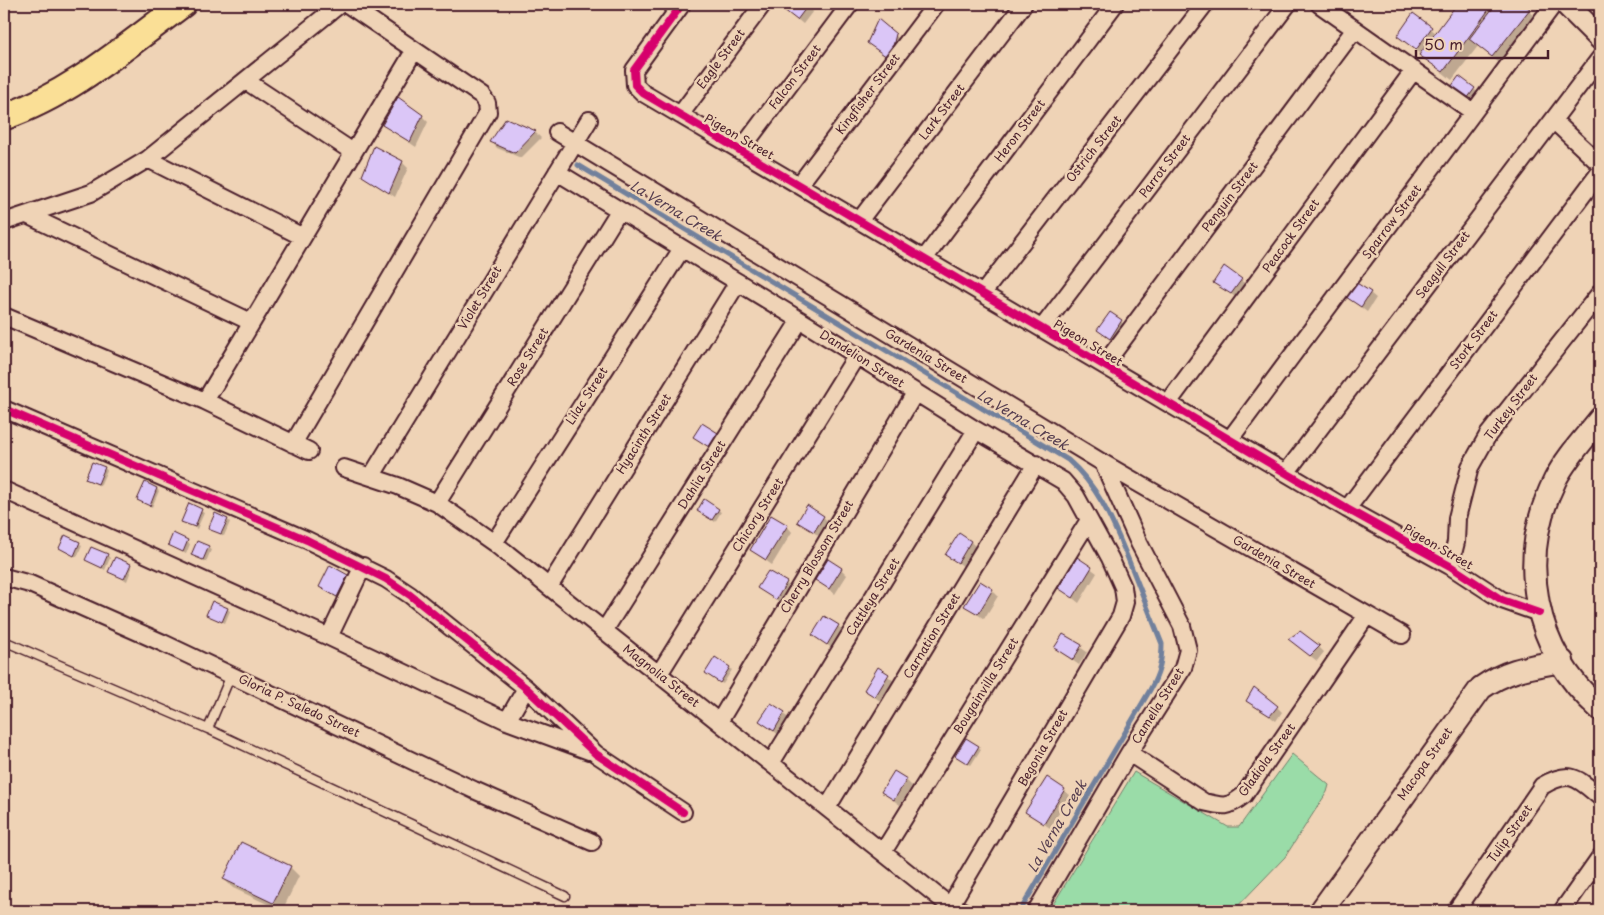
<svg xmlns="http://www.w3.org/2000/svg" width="1604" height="915" viewBox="0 0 1604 915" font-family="'Playpen Sans',sans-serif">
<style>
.green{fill:#9adca8;stroke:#727e6a}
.shadow{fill:#0003}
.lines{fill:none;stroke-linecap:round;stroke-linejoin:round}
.stream{stroke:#71809c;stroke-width:5}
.building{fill:#dbc6f7;stroke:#4a1f2b}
.lane-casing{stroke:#4a1f2b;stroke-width:11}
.street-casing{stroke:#4a1f2b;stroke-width:20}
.secondary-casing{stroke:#4a1f2b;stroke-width:26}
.primary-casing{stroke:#4a1f2b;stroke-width:29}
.lane{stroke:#efd3b6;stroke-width:8}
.street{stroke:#efd3b6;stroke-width:16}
.secondary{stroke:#efd3b6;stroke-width:22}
.primary{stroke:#fadf96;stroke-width:25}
.cycleway-casing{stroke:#efd3b6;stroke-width:11}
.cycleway{stroke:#d6006c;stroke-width:8}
.labels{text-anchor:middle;stroke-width:5;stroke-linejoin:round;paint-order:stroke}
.street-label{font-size:12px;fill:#4a1f2b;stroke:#efd3b6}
.water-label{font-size:14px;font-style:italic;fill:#573f51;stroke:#efd3b6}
</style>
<rect width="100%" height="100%" fill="#efd3b6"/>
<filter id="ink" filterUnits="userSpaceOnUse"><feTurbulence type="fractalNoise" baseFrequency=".02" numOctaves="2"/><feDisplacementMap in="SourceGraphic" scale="10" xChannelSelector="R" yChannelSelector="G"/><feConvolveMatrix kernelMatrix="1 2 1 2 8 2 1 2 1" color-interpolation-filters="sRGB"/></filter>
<g filter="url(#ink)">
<path class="green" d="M1292 754 1329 785 1327 792 1285 857 1233 911H1049L1134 772 1228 827H1239Z"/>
<path class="shadow" d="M783 4H812L816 7 803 24 781 6Z
M1352 4H1359L1357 7Z
M1458 4H1492L1496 7 1498 4H1521L1537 19 1502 65 1478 46 1452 80 1398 36 1414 15 1436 33Z
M895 35 901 41 895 64 868 43Z
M1460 77 1483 97 1476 107 1461 96Z
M422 116 428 122 416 147 384 125Z
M507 120 535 132 541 138 521 158 497 148 492 142Z
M402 162 408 168 395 197 364 176Z
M1224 268 1247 285 1238 299 1214 282Z
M1370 293 1376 298 1367 312 1345 295Z
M1121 321 1123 324 1113 341 1101 332Z
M717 434 719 436 712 449 697 439Z
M104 468 107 470 100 486 86 478Z
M157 489 159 491 152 507 138 500Z
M190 505 204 513 197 529 183 521Z
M718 510 721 512 715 522 698 511Z
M823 517 829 522 820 537 799 521Z
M227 520 230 522 224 536 210 528Z
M787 526 792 532 772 565 751 550Z
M174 535 190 544 186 554 169 545Z
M198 542 211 550 206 562 192 555Z
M971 542 976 547 964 567 947 554Z
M79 543 82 546 77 557 60 548Z
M107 555 110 558 105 570 87 560Z
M1078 559 1097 573 1079 603 1060 588Z
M130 565 132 568 127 581 109 571Z
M841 569 847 575 835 594 816 580Z
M347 576 352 582 342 601 320 587Z
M786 583 792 589 782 605 759 588Z
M992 590 998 596 984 619 966 606Z
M227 609 230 611 225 623 208 614Z
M838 626 844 631 833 649 814 635Z
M1063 635 1087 652 1079 665 1055 648Z
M1296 645 1319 647 1324 652 1317 661Z
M729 668 732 670 723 684 709 676Z
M879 669 894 681 881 702 866 690Z
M1248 700 1277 707 1282 712 1276 721Z
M771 705 790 719 780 736 761 721Z
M978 747 981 749 971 765 959 758Z
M1047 779 1070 795 1050 828 1027 812Z
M906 780 912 786 900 805 882 792Z
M290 867 299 876 282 911 233 888 224 879Z
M1341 908 1346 911H1339Z"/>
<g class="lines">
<path class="stream" d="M578 165 1068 460C1100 488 1113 523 1129 561 1140 589 1151 616 1162 644 1162 662 1159 674 1150 690L1020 911"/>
</g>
<path class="building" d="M781 4H809L797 20 779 6Z
M1457 4H1493L1443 72 1419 55Z
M1496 4H1523L1530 9 1492 57 1469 39Z
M1413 13 1432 27 1416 50 1397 36Z
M878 19 896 34 890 59 867 43Z
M1459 76 1475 88 1467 99 1451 87Z
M398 97 423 115 410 142 382 125Z
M506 118 536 131 515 153 490 142Z
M374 146 403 161 389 193 362 176Z
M1224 266 1242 279 1231 294 1213 283Z
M1352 280 1371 292 1361 307 1343 295Z
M1110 312 1122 320 1110 339 1097 330Z
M702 423 718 433 709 447 693 437Z
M92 462 105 467 98 484 85 479Z
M145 482 157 488 150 506 137 500Z
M704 499 719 509 712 520 697 511Z
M189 503 202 509 195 527 181 522Z
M807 505 824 516 814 532 797 522Z
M215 513 228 519 221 534 208 529Z
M771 515 788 525 766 560 750 550Z
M173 533 188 540 183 552 168 545Z
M959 533 971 541 958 563 945 555Z
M65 535 80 542 74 556 59 548Z
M197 541 209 546 203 560 191 555Z
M91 547 108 554 102 568 85 560Z
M115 557 131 564 124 579 108 572Z
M1077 557 1092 567 1073 598 1058 588Z
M828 559 842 568 829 589 815 580Z
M330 565 348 575 337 597 319 587Z
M768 571 787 582 776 600 757 588Z
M980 581 993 589 978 614 964 606Z
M212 601 228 608 222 622 206 615Z
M824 616 839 625 827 645 812 635Z
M1300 631 1320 646 1310 656 1288 639Z
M1063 634 1082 645 1073 660 1054 648Z
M715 657 730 667 720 683 705 673Z
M878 667 889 674 875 697 864 690Z
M1254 687 1278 706 1270 716 1246 701Z
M771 703 785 712 774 731 759 721Z
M966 738 979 746 968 764 955 756Z
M894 771 907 779 894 800 881 792Z
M1047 777 1065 789 1044 824 1025 812Z
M241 842 291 866 273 903 223 879Z"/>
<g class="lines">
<defs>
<path id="lane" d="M4 641 208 729 565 896
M208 729 231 675"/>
<path id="street" d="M682 4 634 70 635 85 643 93 1347 509 1450 566 1502 600 1539 613
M1319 4 1473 112
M246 81 353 152
M680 115 763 4
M1553 120 1600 164
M557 132 1103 463 1402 635
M740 151 850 4
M148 159 301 236
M557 172 800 320 976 430 1063 481 1076 496 1110 558 1123 587 1125 602 1121 616 950 906
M799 185 936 4
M27 215 251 322
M859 221 1024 4
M4 222 91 193 148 159 340 4
M924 259 1115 4
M983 293 1205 4
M4 316 205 401 309 451
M1042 328 1288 4
M1104 365 1355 29
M205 401 414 51
M1168 403 1414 70
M4 409 307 540 386 579 410 595 526 688 596 754 683 812
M1230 439 1554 4
M293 444 488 112 487 103 482 96 347 4
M344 468 398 486 437 503 494 543 950 906 963 911
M1286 473 1600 58
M371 477 589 120
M4 490 329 637 507 721 589 751
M437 503 619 211
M1347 509 1600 172
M494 543 681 250
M1450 566 1456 542 1457 518 1470 467 1488 435 1600 293
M4 577 30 584 163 643 474 790 592 842
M549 587 738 282
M604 631 800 320
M329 637 363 566
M659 674 857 355
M507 721 526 688
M719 722 915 393
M1129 753 1204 802C1224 807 1228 808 1244 795L1367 615
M771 763 976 430
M827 808 1036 464
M883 852 1089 520
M1036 911 1129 753 1183 668 1188 650 1182 626 1139 543 1103 463
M1456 911 1542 786C1571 769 1577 778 1600 797
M1562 911 1600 857"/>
<path id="secondary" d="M1566 4 1600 38
M1600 419C1585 438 1566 458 1555 480 1516 559 1533 650 1600 709
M1321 911 1481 688C1508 669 1530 667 1562 661"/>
<path id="primary" d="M4 117C71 94 126 46 183 4"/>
</defs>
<use href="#lane" class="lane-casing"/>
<use href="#street" class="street-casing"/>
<use href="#secondary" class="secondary-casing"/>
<use href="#primary" class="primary-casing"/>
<use href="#lane" class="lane"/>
<use href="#street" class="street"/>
<use href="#secondary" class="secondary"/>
<use href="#primary" class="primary"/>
<defs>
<path id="cycleway" d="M682 4 634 70 635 85 643 93 1347 509 1450 566 1502 600 1539 613
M4 409 307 540 386 579 410 595 526 688 596 754 683 812"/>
</defs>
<use href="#cycleway" class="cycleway-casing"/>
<use href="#cycleway" class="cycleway"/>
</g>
</g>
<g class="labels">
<g class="street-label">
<text transform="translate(721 59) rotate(-53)" y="4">Eagle Street</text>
<text transform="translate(795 77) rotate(-53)" y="4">Falcon Street</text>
<text transform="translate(868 94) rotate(-53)" y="4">Kingfisher Street</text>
<text transform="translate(942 112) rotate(-53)" y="4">Lark Street</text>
<text transform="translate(1020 131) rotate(-53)" y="4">Heron Street</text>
<text transform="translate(739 137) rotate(30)" y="4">Pigeon Street</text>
<text transform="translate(1094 149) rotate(-52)" y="4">Ostrich Street</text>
<text transform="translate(1165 166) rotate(-53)" y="4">Parrot Street</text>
<text transform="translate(1230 197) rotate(-53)" y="4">Penguin Street</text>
<text transform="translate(1392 222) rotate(-53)" y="4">Sparrow Street</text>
<text transform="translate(1291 236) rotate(-54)" y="4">Peacock Street</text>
<text transform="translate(1443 265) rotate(-53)" y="4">Seagull Street</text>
<text transform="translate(480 298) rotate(-59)" y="4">Violet Street</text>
<text transform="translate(1474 340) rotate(-53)" y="4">Stork Street</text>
<text transform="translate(1088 343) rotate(31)" y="4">Pigeon Street</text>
<text transform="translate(926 356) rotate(31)" y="4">Gardenia Street</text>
<text transform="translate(528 357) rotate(-58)" y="4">Rose Street</text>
<text transform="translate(862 359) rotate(32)" y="4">Dandelion Street</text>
<text transform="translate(587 396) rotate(-57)" y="4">Lilac Street</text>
<text transform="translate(1511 407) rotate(-53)" y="4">Turkey Street</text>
<text transform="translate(644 434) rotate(-58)" y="4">Hyacinth Street</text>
<text transform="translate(702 475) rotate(-58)" y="4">Dahlia Street</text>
<text transform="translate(758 515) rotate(-58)" y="4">Chicory Street</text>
<text transform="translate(1438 547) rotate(30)" y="4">Pigeon Street</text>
<text transform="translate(817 557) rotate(-59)" y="4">Cherry Blossom Street</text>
<text transform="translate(1274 562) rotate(30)" y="4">Gardenia Street</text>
<text transform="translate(873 597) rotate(-58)" y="4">Cattleya Street</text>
<text transform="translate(932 636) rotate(-59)" y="4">Carnation Street</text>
<text transform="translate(661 676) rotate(38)" y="4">Magnolia Street</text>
<text transform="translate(986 686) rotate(-58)" y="4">Bougainvilla Street</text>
<text transform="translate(299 706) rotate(25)" y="4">Gloria P. Saledo Street</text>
<text transform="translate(1158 706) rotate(-58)" y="4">Camella Street</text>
<text transform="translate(1043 748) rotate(-60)" y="4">Begonia Street</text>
<text transform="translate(1267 760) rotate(-54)" y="4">Gladiola Street</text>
<text transform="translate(1425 764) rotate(-55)" y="4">Macopa Street</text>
<text transform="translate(1510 834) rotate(-55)" y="4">Tulip Street</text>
</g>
<g class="water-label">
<text transform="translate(676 211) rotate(31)" y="5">La Verna Creek</text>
<text transform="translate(1023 420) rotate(31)" y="5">La Verna Creek</text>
<text transform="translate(1057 826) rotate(-60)" y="5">La Verna Creek</text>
</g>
</g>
<rect width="1604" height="915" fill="none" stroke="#efd3b6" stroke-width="20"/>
<rect x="10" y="10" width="1584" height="895" fill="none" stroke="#4a1f2b" stroke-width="2" filter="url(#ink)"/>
<path d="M1416 50v8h132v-8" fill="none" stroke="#4a1f2b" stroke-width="2.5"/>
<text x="1424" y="50" font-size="15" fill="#4a1f2b" stroke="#efd3b6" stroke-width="4" paint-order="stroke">50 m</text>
</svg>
